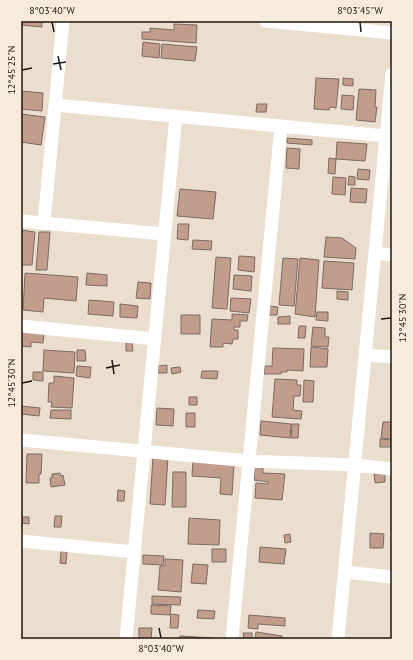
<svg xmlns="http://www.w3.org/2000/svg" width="413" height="660" viewBox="0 0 413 660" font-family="'PT Sans',sans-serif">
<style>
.building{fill:#c39d8b;stroke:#7b6a62}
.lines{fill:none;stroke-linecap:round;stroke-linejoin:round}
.minor{stroke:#fff;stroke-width:13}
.ticks{fill:none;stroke:#1c1712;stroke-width:1.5}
.neatline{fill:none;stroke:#1c1712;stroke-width:1.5}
.ticks-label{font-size:10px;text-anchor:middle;fill:#1c1712}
</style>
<rect width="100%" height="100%" fill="#ebdecf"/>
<path class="building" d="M21 21H42V27L21 25Z
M174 24 197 25 196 43 142 39V32H150V28L174 30Z
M143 42 160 44 159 58 142 56Z
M162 44 197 47 195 61 161 58Z
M316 78 339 79 336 108 330 107 329 110 314 109Z
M343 78 353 79V86L343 85Z
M359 89 376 90 375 107H377L375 122 356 120Z
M21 91 43 93 42 111 21 109Z
M342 95 354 96 353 110 341 109Z
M257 104H267L266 112H256Z
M21 114 45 117 41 145 21 142Z
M287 138 312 140V145L287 143Z
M337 142 367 144 365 161 336 159Z
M287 148 300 149 299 169 286 168Z
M329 158 336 159 335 174 328 173Z
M358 169 370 170 369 180 357 179Z
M349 176 355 177V185H348Z
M333 177 346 178 345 195 332 194Z
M351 188 367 189 366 203 350 202Z
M180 189 216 192 213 219 177 216Z
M178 224H189L188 240 177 239Z
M21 230 35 232 32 265H21Z
M39 232H50L47 270H36Z
M326 237 342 238 356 248 355 259 324 257Z
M193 240 212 241 211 250 192 249Z
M239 256 255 257 254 272 238 270Z
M216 257 231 258 227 309 212 308Z
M283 258 298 259 294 306 279 305Z
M300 258 319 260 315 317 295 314Z
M324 261 354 263 352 290 322 288Z
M25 273 78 277 76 301 44 298 43 312 23 310Z
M87 273 107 275V286L86 285Z
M234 275 252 276 251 291 233 289Z
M138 282 151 283 150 299 136 298Z
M337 291 348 292V300L337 299Z
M231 298 251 299 249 313 230 311Z
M89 300 114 302 113 316 88 314Z
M120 304 138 306 137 318 120 317Z
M269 306 278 307 277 315H268Z
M317 312H328V321L316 320Z
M232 314 248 315 247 321H240V327H234V330H238V339H233L232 344 223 343V347H210L212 319 232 320Z
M181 315H200V334H181Z
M290 316V324H278V317Z
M299 326H306L305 338H298Z
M313 327 325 328V337H329L328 347 311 346Z
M21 332 44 334 43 343 31 342V347L21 346Z
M126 342H132L133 351H126Z
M311 347 328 349 327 367H310Z
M273 348 304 349 303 371 287 370V372H281V374H264L265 366H272Z
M44 350 75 352 74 373 43 371Z
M77 350H85L86 361H77Z
M167 365V373H158V366Z
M77 366 91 367 90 378 76 376Z
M180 367 181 372 172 374 171 368Z
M202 371H218L217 379 201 378Z
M33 372H43V381L33 380Z
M54 376 74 378 72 408 51 407 52 402H48L49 383H54Z
M275 379 297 380V385H301L300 396H294L293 410 302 411 301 419 272 417Z
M304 380 314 381 313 402H303Z
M189 397H197V405H189Z
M21 406 40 408 39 416 21 414Z
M157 408 174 409 173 426 156 425Z
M51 410H71V419L50 418Z
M186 413H195V427H186Z
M261 421 291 424 290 438 260 435Z
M383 422H392V439L381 438Z
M292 424H299L298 438H291Z
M380 439 392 440V447H380Z
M27 454H42L41 474H39V483H26Z
M153 456 168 457 165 505 150 504Z
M193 461 234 464 232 495 220 494 221 478 192 476Z
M255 467 263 468V473L285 474 282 500 255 498 256 483 268 484V482L254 480Z
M173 472H186V507H172Z
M60 473 61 476 63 475 65 485 51 487 50 478H52V474Z
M385 473V482L375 483 374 474Z
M118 490 125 491 124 501H117Z
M55 516H62L61 527H54Z
M21 517H29V524L21 523Z
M189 518 220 520 219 545 188 544Z
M370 533 384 534 383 548H370Z
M290 534 291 542 285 543 284 535Z
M260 547 286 549 284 564 259 562Z
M212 549H226V562H212Z
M61 551 67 552 66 564 60 563Z
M143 555 164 556 163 565 143 564Z
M165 559 183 560 181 592 158 590 160 566H165Z
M193 564 208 565 206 584 191 583Z
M152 596 181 597 180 605 152 604Z
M151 605 171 606 170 615 151 614Z
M198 610 215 611 214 619 197 618Z
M171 614 179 615 178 628H170Z
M249 615 285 618V626L258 624V629L248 628Z
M139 628H152L151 639H139Z
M256 632 282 636V639H255Z
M243 633H252V639H244Z
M180 636 212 638V639H179Z"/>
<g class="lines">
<path class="minor" d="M266 21 392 33
M55 105 386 136
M21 221 164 234
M44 223 63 21
M375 253 392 255
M21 326 155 339
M365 355 392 357
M21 440 249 461 354 465 392 469
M21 541 134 552
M345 572 392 577
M126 639 176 116
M232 639 281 126
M338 639 392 74"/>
</g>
<path class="ticks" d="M52 22 54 32M360 22 361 32M58 56 61 70M53 64 66 62M22 70 32 68M381 319 391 318M112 360 114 374M106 368 120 365M22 383 32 381M159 628 161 638"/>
<rect width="413" height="660" fill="none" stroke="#f8ebdc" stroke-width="44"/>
<rect x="22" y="22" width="369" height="616" class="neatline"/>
<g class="ticks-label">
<text x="52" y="14">8°03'40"W</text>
<text x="360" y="14">8°03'45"W</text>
<text transform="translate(11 70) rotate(-90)" y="4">12°45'25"N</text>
<text transform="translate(402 318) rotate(-90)" y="4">12°45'30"N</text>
<text transform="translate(11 383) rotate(-90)" y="4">12°45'30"N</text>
<text x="161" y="652">8°03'40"W</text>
</g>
</svg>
